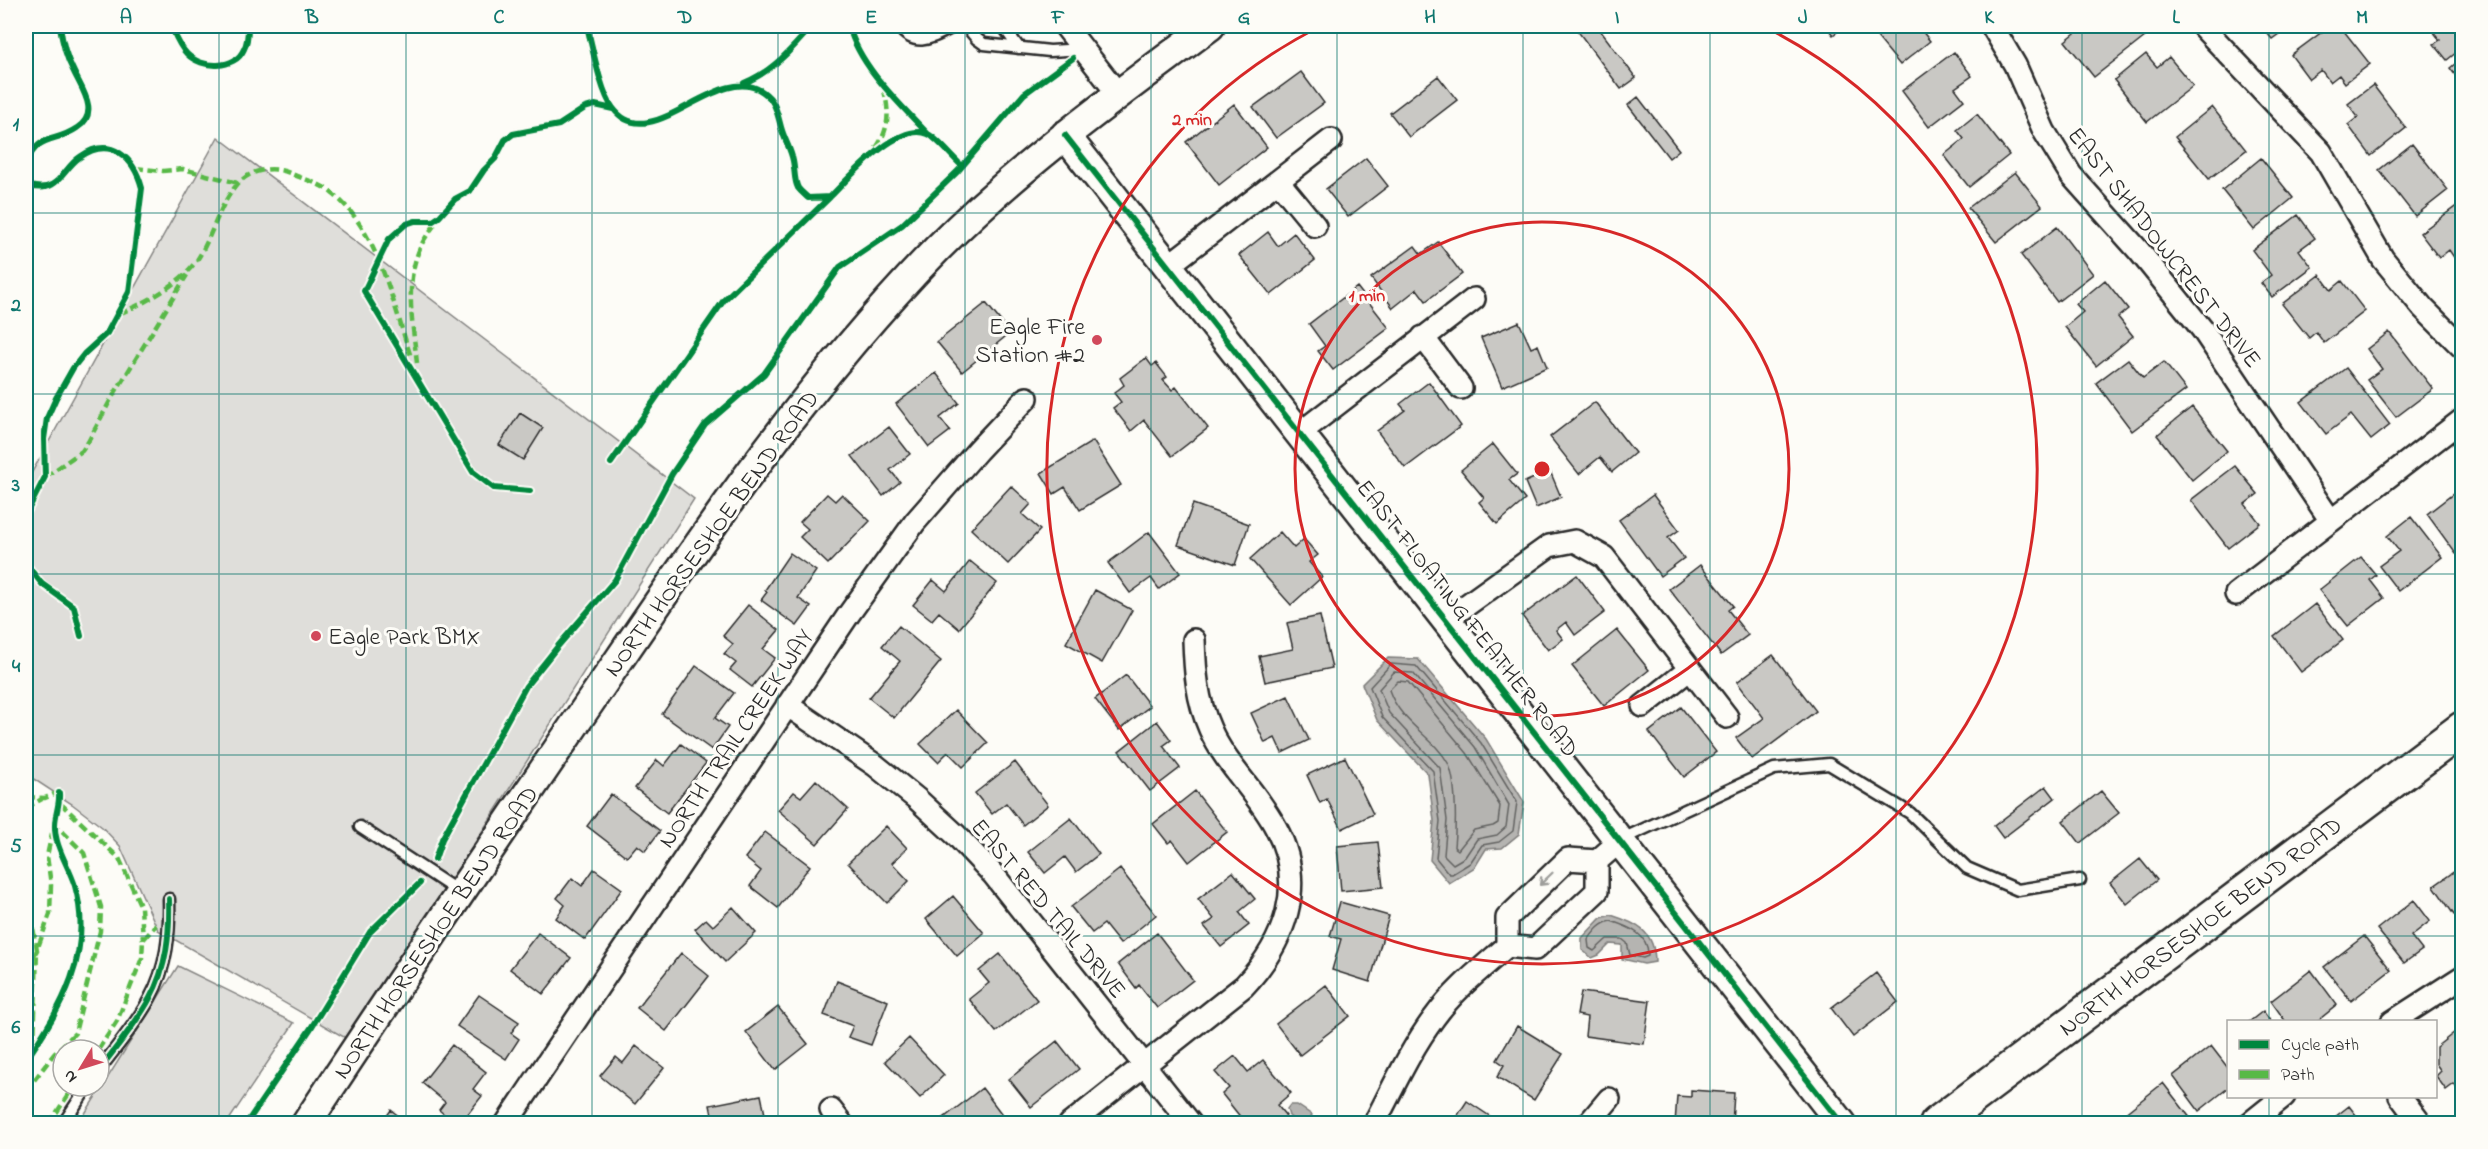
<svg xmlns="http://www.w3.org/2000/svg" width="2488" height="1149" viewBox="0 0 2488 1149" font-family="'Indie Flower',sans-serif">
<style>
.green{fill:#dfdeda;stroke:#858482;stroke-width:1.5}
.water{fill:#b5b4b1;stroke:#7e7d7b;stroke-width:1.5}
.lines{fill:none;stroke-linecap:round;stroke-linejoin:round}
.shore{stroke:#626261;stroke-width:1.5}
.building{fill:#c9c8c4;stroke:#2b2b2b;stroke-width:1.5}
.lane-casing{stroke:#2b2b2b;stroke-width:15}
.street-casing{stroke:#2b2b2b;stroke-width:26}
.secondary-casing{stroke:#2b2b2b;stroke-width:33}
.highway-casing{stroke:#2b2b2b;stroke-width:38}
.lane{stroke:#fdfcf7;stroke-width:10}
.street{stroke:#fdfcf7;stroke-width:21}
.secondary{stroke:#fdfcf7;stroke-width:28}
.highway{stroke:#fdfcf7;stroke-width:33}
.quiet{stroke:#58b947;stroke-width:4.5;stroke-dasharray:9 4.5;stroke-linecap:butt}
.cycleway-casing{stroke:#fdfcf7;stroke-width:10}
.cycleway{stroke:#00873e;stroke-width:6}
.oneway{stroke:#9e9e9b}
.grid{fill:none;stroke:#0f766e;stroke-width:1.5;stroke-opacity:0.55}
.ring{fill:none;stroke:#d62828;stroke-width:3}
.poi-dot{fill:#d1495b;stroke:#fdfcf7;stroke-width:2}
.labels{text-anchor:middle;stroke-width:6;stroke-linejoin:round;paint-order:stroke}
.street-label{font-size:24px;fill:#2b2b2b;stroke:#fdfcf7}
.poi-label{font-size:24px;fill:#2b2b2b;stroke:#fdfcf7;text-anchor:end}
.centre{fill:#d62828;stroke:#fdfcf7;stroke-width:3}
.ring-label{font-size:18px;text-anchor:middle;font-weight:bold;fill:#d62828;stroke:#fdfcf7;stroke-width:6;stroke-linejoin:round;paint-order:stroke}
.neatline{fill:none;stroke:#0f766e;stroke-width:2}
.grid-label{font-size:20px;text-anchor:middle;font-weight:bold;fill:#0f766e}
</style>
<rect width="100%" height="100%" fill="#fdfcf7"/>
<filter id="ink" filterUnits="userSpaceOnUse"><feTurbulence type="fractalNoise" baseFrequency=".0167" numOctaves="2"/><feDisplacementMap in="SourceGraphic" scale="12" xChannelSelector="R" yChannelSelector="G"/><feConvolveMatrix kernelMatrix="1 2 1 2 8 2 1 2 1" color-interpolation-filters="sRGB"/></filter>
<g filter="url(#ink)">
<path class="green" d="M218 137 694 499 349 1040 158 930 120 846 102 827 72 804 26 774V483Z
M178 966 294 1023 227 1123H79Z"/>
<path class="water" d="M1388 658 1418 659 1486 739 1524 802 1519 834 1502 848 1486 849 1475 867 1449 883 1430 860 1434 821 1428 774 1377 720 1362 684Z
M1611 915C1636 923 1655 931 1655 962L1644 964 1622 959V945L1610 944 1599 955 1592 958 1582 950V938L1601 918Z
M1290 1105H1297L1312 1115 1308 1123H1290L1293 1119 1289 1116 1287 1109Z"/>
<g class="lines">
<path class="shore" d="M1391 664 1416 666 1481 743 1517 802 1513 831 1499 842 1482 845 1470 863 1452 874H1449L1436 858 1440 821 1433 771 1382 717 1370 687Z
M1394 672 1413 673 1475 747 1509 805 1506 827 1497 835 1477 839 1465 857 1453 864 1444 855 1447 820 1440 768 1389 713 1379 689Z
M1398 681 1408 682 1467 753 1500 806 1498 823 1493 826 1474 830 1458 850 1454 847C1456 827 1457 781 1448 763 1433 736 1401 724 1389 690Z
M1611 921C1629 927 1649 934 1648 956L1643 958 1630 955 1627 943 1622 939H1607L1594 951 1589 948 1588 940C1594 932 1600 923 1611 921Z"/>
</g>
<path class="building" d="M1574 26H1597L1636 78 1621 89Z
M1826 26H1845L1833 35Z
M1868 26H1918L1930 41 1900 65Z
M2084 26H2136L2145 37 2094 77 2065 41Z
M2261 26H2290L2272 39Z
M2330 26H2340L2370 64 2345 83 2339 75 2330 82 2321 70 2309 79 2291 55Z
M2429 26H2462V48L2447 60 2434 44 2440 40Z
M1954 52 1972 76 1955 88 1964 100 1929 127 1902 91Z
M2146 54 2157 67 2169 57 2193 86 2147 122 2114 80Z
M2462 58V84L2450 68Z
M1301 72 1324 103 1276 138 1253 107Z
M1438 76 1457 100 1409 137 1390 113Z
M2373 85 2406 128 2371 156 2348 125 2358 117 2348 104Z
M1638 97 1679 150 1669 158 1628 105Z
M1234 104 1267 147 1219 185 1186 142Z
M2212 107 2246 150 2209 179 2175 137Z
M1977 114 2009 155 1969 187 1944 155 1964 139 1957 130Z
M2412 144 2448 190 2415 216 2379 170Z
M1366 158 1388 186 1348 217 1326 189Z
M2261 158 2293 198 2254 230 2222 190Z
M2015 172 2042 206 1996 242 1968 208Z
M2462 202V269L2449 250 2439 258 2420 233Z
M2298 215 2315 238 2299 250 2312 267 2272 297 2261 283 2271 275 2252 250Z
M2057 227 2093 274 2057 302 2021 255Z
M1268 232 1278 246 1294 233 1315 260 1271 295 1239 255Z
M1438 242 1462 274 1426 301 1417 289 1393 308 1371 278 1415 246 1421 254Z
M2320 275 2331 290 2342 281 2365 311 2324 343 2316 332 2309 338 2282 304Z
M2105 280 2128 309 2118 317 2133 336 2096 366 2065 327 2083 312 2076 304Z
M1357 287 1389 328 1333 370 1318 351 1325 346 1309 324Z
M986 303 1010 333 962 372 937 342Z
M1519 322 1531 348 1538 345 1547 367 1502 387 1481 338Z
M2389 332 2433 389 2396 417 2367 380 2382 369 2367 349Z
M1146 358 1152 366 1156 363 1167 377 1163 380 1172 390 1176 387 1208 428 1172 456 1144 420 1131 431 1113 408 1121 402 1114 393 1124 385 1120 378Z
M2128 359 2143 378 2164 362 2186 390 2132 431 2096 383Z
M2346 368 2390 425 2371 440 2351 415 2326 434 2301 402Z
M936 373 959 403 940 418 950 431 929 447 896 404Z
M1429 382 1461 426 1405 468 1377 431 1405 410 1400 404Z
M1595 402 1635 453 1612 472 1600 457 1579 474 1550 437Z
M2192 407 2227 451 2192 480 2157 435Z
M520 413 543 428 523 460 499 445Z
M889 427 910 454 890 470 900 482 883 496 852 456Z
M1093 441 1121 485 1080 510 1065 487 1054 494 1041 473Z
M1493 444 1517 474 1509 480 1525 500 1497 524 1479 502 1484 498 1461 470Z
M2235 466 2258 494 2245 504 2260 523 2228 548 2191 500Z
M1550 471 1561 497 1536 508 1525 482Z
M1011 486 1031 504 1022 514 1040 530 1008 564 971 529Z
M2462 487V549L2456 554 2427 514Z
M827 494 835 501 842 494 870 521 828 564 800 537 808 529 800 522Z
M1653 495 1679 530 1668 538 1684 558 1660 576 1619 520Z
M1193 504 1249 524 1235 565 1178 545Z
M2411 517 2442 557 2398 591 2379 566 2399 551 2387 536Z
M1149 532 1180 573 1159 589 1151 578 1130 593 1108 563Z
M1280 532 1294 548 1304 539 1318 555 1309 562 1322 577 1291 605 1250 559Z
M790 553 816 571 798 598 811 607 797 626 761 600 767 592 765 590Z
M2361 557 2376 575 2370 580 2384 598 2348 626 2319 590Z
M970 561 997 583 959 629 939 612 932 620 913 605 933 580 946 591Z
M1700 565 1733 606 1728 610 1748 635 1721 655 1669 589Z
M1577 575 1605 612 1575 635 1566 622 1556 630 1563 639 1548 650 1522 616Z
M1095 590 1132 610 1102 663 1066 643Z
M2315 604 2343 640 2301 672 2274 636Z
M748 605 779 630 763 649 775 658 752 687 730 670 736 663 724 654 733 644 723 636Z
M1320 616 1332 668 1265 682 1259 656 1293 649 1287 623Z
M899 626 941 661 894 718 869 698 900 661 882 646Z
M1617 630 1649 670 1604 706 1572 666Z
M1773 655 1816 711 1752 759 1736 738 1764 718 1737 682Z
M696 666 734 693 715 718 728 727 712 750 662 714Z
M1126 675 1150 706 1119 730 1095 699Z
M1288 696 1309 740 1282 753 1275 738 1265 743 1251 713Z
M1681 707 1716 752 1684 777 1649 732Z
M956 710 988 743 963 767 948 752 938 762 920 744Z
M1157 721 1171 740 1163 746 1180 768 1150 791 1119 751Z
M681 744 706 763 667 813 635 788 657 760 664 766Z
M1345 757 1373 814 1342 829 1327 799 1320 803 1307 775Z
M1015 762 1048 805 1023 825 1006 803 992 814 975 793Z
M816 780 848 809 817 844 778 810 794 792 801 797Z
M2046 786 2055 798 2003 838 1994 826Z
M1195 791 1227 832 1189 862 1172 840 1168 843 1153 824Z
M2101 791 2119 813 2080 843 2063 821Z
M611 794 660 831 645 851 637 845 627 857 587 826Z
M1071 818 1099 854 1076 872 1065 857 1045 873 1028 852Z
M886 826 907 848 892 863 909 881 887 903 848 863Z
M765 832 810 866 778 908 750 886 761 871 745 858Z
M1378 842 1383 887 1341 891 1337 846Z
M2140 859 2157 880 2127 904 2110 883Z
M2462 866V910L2454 915 2434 886Z
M594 869 622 889 585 940 556 918 565 905 557 898 572 878 582 886Z
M1120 869 1156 915 1120 944 1104 924 1092 933 1071 907Z
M1233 872 1255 899 1239 912 1249 925 1221 947 1204 926 1214 919 1198 899Z
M953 896 984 933 957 956 926 919Z
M2414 900 2430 921 2411 936 2422 950 2404 963 2377 929Z
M1340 902 1389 916 1370 982 1332 970 1341 939 1330 936Z
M733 907 756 933 725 962 695 929 706 919 713 926Z
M538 933 571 958 543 994 510 969Z
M1157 933 1193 980 1157 1008 1139 985 1136 988 1118 964Z
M2364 936 2391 970 2351 1001 2324 967Z
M681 953 709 976 666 1031 637 1008Z
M1000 954 1037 1000 996 1032 969 999 989 983 979 971Z
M2311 970 2337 1005 2316 1022H2286L2271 1001Z
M1876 973 1898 1002 1853 1037 1831 1008Z
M837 981 888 1001 871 1045 848 1037 853 1026 824 1015Z
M1326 985 1350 1016 1300 1055 1276 1024Z
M1581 992 1650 1001 1644 1044 1585 1036 1587 1017 1577 1015Z
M479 995 519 1022 511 1033 519 1039 506 1059 457 1026Z
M778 1007 808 1044 775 1070 746 1032Z
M2263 1011 2271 1022H2249Z
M1517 1026 1563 1054 1534 1100 1497 1077 1504 1065 1497 1060Z
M2455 1032 2462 1041V1096L2454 1084 2446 1090 2436 1076 2441 1071 2436 1064V1047Z
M909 1038 944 1075 920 1098 885 1061Z
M1057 1041 1079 1069 1031 1107 1009 1079Z
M452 1045 486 1072 473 1089 482 1096 460 1124H456L439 1110 445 1102 422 1083Z
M636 1046 664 1068 635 1104 600 1076 616 1057 623 1063Z
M2211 1046 2228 1068V1088L2199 1111 2173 1076Z
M1235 1056 1248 1072 1263 1060 1291 1093 1277 1105 1286 1116 1277 1124H1246L1222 1094 1229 1088 1215 1072Z
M2163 1083 2191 1119 2185 1124H2132L2124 1114Z
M982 1088 1007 1121 1004 1124H936Z
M1691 1090 1734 1093 1732 1124H1675L1677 1096 1691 1097Z
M761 1095 767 1124H714L710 1105Z
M1467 1101 1494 1119 1491 1124H1452Z
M2349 1106 2363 1124H2326Z
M391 1110 409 1124H381Z"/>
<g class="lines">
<defs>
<path id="lane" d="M898 26C916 50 933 37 955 26
M966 26 977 39 984 44 1050 51 1083 49
M1003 26 1019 48
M360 827 459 892
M1620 840 1774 769 1829 764 1910 813 1967 868 2018 890 2080 880
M99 1070C116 1047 137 1023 150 998 167 967 170 933 169 899
M63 1124 88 1086"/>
<path id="street" d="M1065 26 1118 94
M1992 26 2015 65 2044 131 2071 175 2139 251 2202 329 2331 521
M2202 26 2321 152 2383 259 2423 308 2462 347
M1278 181 1315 226
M1168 266 1331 140
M1423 337 1461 388
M1300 433 1474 299
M2236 594 2462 420
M1446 620 1549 546 1575 541 1604 557 1727 717
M787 705 875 765 917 799 956 835 993 874 1191 1124
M1643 706 1690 669
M1597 861V891L1535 949 1507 946V918L1568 859 1597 861 1620 841
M2392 1022 2462 977
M2400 1096 2421 1124
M831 1110 842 1124
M506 1124 849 614 915 522 978 450 1027 398
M1070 1124 1244 986C1285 942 1307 885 1276 828 1258 793 1226 766 1210 729 1197 700 1195 671 1194 640
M1374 1124C1393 1088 1410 1050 1434 1018 1454 990 1481 969 1507 946
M1588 1124 1609 1099
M2249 1124 2284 1096"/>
<path id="secondary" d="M1065 135 1842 1124
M306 1124C407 971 509 820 612 670 712 523 813 376 937 249 1020 165 1116 96 1210 26"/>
<path id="highway" d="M1937 1124 2462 729"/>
</defs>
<use href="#lane" class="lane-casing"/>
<use href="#street" class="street-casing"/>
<use href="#secondary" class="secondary-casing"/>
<use href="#highway" class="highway-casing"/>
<use href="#lane" class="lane"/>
<use href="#street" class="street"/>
<use href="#secondary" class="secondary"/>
<use href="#highway" class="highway"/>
<path class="quiet" d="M876 148C889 130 890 112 884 91
M135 168 163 171 183 169 238 183
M119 314C148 301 178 286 197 260 212 237 218 208 235 187 249 169 273 165 292 174 306 180 322 184 333 194 378 230 393 304 411 357
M417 363C413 325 404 284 420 248 424 238 432 229 438 220
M45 477 82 451 88 442 110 401 187 275
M26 797 45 798 61 791
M60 803 119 858 141 907 143 940
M26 808 42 799
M26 889 37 950 34 1045
M26 969 37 950 50 914 51 885 47 856 52 833
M98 1050 117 1021 142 958 143 940 156 925
M26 1091 54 1054 75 1033 100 931 101 907 84 853 55 824
M49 1124 74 1086"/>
<defs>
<path id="cycleway" d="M171 26C175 35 179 46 187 54 202 69 235 70 244 49 248 42 248 33 248 26
M587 26C592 46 601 93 613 108 650 159 718 60 763 92 776 101 777 113 781 127 784 139 791 149 793 161 795 170 794 181 798 188 801 192 805 195 808 198L830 197C849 178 898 121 928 134 937 138 953 158 962 166
M849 26C859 66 900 104 928 134
M744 83C772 72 793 48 812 26
M1065 135 1842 1124
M26 163C40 132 54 144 77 128 101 113 81 88 73 70 66 57 62 41 60 26
M26 179 30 186C59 194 62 169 80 157 111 135 134 158 142 188L129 292 107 333 84 354 73 368 56 398 47 418 44 439 45 477 26 514
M611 463 724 300 830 197
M530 491 494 488 473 472 364 291 389 239 406 224 415 221H433L439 217 455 199 470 191 484 170 495 159 505 140 513 134 559 125 585 108 595 105 613 109
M26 564 42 584 74 607 81 636
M435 859 442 839 526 686 558 646 615 580 672 474 705 425 764 374 840 267 902 225 958 171 1024 94 1073 58
M26 1060C62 1007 94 953 75 886 69 866 54 846 55 825 55 814 60 805 59 793
M99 1070C116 1047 137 1023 150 998 167 967 170 933 169 899
M246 1124 311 1028 370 932 420 883"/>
</defs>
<use href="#cycleway" class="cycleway-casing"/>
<use href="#cycleway" class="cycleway"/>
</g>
<defs><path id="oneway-shaft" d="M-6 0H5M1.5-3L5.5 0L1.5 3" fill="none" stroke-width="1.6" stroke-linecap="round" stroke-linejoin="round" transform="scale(1.5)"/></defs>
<use class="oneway" href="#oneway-shaft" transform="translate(1546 879) rotate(136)"/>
</g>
<path class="grid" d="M219 26V1124M406 26V1124M592 26V1124M778 26V1124M965 26V1124M1151 26V1124M1337 26V1124M1523 26V1124M1710 26V1124M1896 26V1124M2082 26V1124M2269 26V1022M26 213H2462M26 394H2462M26 574H2462M26 755H2462M26 936H2462M2269 1096V1124"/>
<g class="ring">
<circle cx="1542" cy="469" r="247"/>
<path d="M1763 26A495 495 0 1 1 1321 26"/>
</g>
<g class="poi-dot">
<circle cx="1097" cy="340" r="6"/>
<circle cx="316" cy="636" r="6"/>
</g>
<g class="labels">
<g class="street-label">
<text transform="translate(2165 247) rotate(52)" y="8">EAST SHADOWCREST DRIVE</text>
<text transform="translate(711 533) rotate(-54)" y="8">NORTH HORSESHOE BEND ROAD</text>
<text transform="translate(1468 618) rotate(52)" y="8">EAST FLOATING FEATHER ROAD</text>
<text transform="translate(735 738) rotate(-56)" y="8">NORTH TRAIL CREEK WAY</text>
<text transform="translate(1049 908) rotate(50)" y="8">EAST RED TAIL DRIVE</text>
<text transform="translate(2200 926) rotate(-37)" y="8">NORTH HORSESHOE BEND ROAD</text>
<text transform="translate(435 932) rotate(-56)" y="8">NORTH HORSESHOE BEND ROAD</text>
</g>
<g class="poi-label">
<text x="1085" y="334">Eagle Fire<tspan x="1085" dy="28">Station #2</tspan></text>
<text x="328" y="644" text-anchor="start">Eagle Park BMX</text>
</g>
</g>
<circle cx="1542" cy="469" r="9" class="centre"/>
<g class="ring-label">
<text x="1192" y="125">2 min</text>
<text x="1367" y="301">1 min</text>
</g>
<rect width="2488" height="1149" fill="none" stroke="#fdfcf7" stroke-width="66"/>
<rect x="2227" y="1020" width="210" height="78" fill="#fdfcf7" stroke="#a9a8a5" stroke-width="1.5"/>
<rect x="2239" y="1040" width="30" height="9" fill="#00873e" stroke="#a9a8a5" stroke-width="1.5"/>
<text x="2281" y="1050" font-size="18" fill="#2b2b2b">Cycle path</text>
<rect x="2239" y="1070" width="30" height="9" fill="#58b947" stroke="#a9a8a5" stroke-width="1.5"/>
<text x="2281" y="1080" font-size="18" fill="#2b2b2b">Path</text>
<g transform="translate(81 1068) rotate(232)"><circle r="28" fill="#fdfcf7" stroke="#a9a8a5" stroke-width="1.5"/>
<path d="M0-4.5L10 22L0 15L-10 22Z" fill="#d1495b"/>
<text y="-9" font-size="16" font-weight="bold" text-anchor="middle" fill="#2b2b2b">N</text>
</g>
<rect x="33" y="33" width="2422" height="1083" class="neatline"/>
<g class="grid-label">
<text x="126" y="23">A</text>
<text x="312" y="23">B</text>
<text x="499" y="23">C</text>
<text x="685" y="23">D</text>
<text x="871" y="23">E</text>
<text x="1058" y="23">F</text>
<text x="1244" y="23">G</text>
<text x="1430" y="23">H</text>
<text x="1617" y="23">I</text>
<text x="1803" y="23">J</text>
<text x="1989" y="23">K</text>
<text x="2176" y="23">L</text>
<text x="2362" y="23">M</text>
<text x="16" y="130">1</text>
<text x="16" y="311">2</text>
<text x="16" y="491">3</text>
<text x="16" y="672">4</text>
<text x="16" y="852">5</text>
<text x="16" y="1033">6</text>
</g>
</svg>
